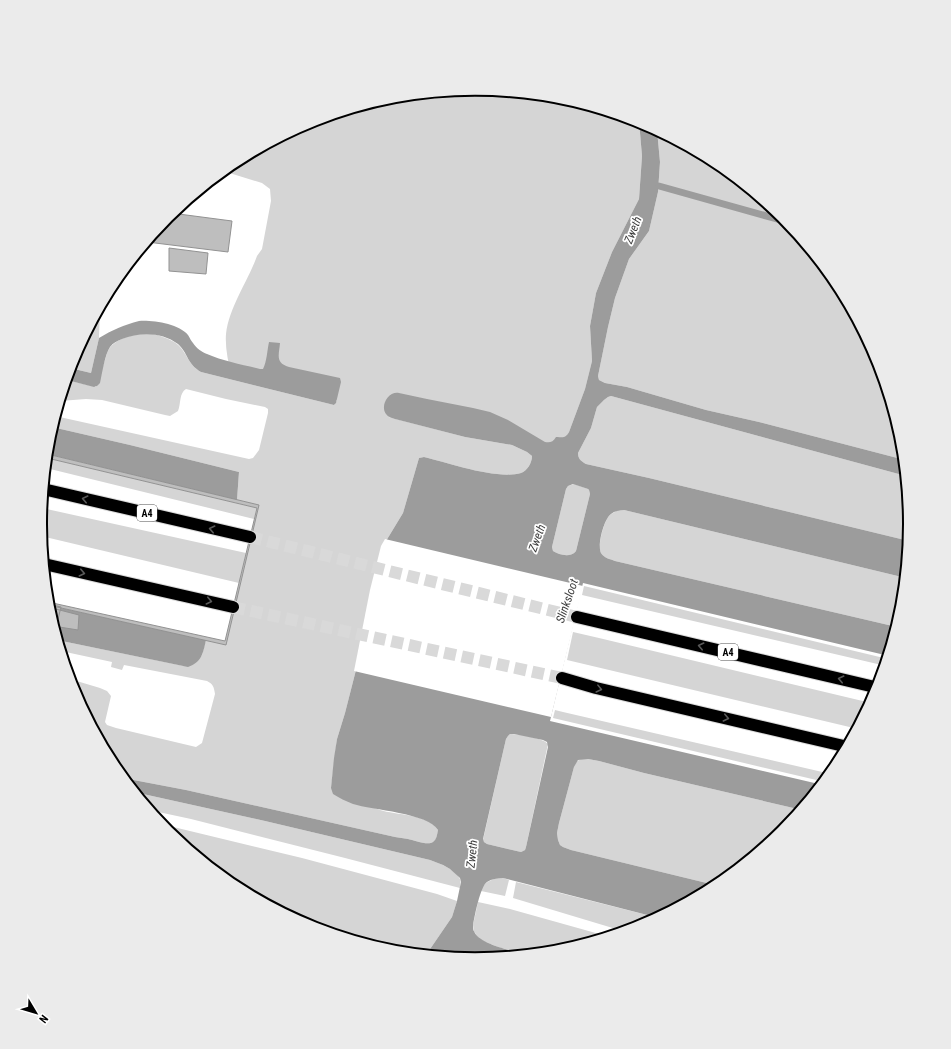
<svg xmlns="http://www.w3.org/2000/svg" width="951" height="1049" viewBox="0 0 951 1049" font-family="'Roboto Condensed',sans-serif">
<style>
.green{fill:#d5d5d5}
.water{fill:#9c9c9c;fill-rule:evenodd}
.pier{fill:#fff}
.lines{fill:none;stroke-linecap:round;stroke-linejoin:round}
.stream{stroke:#9c9c9c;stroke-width:7}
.building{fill:#bebebe;stroke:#929292}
.motorway-tunnel{stroke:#d9d9d9;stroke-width:12;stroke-dasharray:12 6;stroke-linecap:butt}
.motorway-casing{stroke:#dbdbdb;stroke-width:14}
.motorway{stroke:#000;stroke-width:12}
.oneway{stroke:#595959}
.labels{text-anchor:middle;stroke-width:3.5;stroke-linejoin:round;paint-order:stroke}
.shield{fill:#fff;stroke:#4c4c4c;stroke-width:1}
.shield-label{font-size:10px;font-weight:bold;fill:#000}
.water-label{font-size:12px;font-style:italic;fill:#3d3d3d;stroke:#fff}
.rim{fill:none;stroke:#000;stroke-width:2}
</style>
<rect width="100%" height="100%" fill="#fff"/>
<path class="green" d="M476 89 561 97 639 121 642 156 639 199 612 252 596 293 590 326 592 361 585 389 569 432 567 436 552 448 388 417 465 437 512 445 527 452 532 456C532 463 527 471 521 473 497 480 449 463 424 457L419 458 403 513 383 546 356 670 345 713 337 739 331 788C347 795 363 804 380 810 395 815 429 814 438 830 437 834 437 840 433 842 428 846 414 840 408 839 404 838 399 838 395 837L186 790 123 778 113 766 73 691 70 679 100 688 107 691 111 696 105 722 107 725 116 728 196 747 202 743 215 694C214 687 213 684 207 681L124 665 122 670 111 667 112 662 61 651 57 640 184 666 202 655 206 640 226 644 259 505 237 500 239 472 130 445 52 427 55 416 249 459 253 458 259 450 268 413V409L265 407 226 399 186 389C179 393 181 404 178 411L170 416 165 415 102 400 86 399 60 401 67 380 96 387C99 378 102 369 105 360 106 357 107 352 109 349 117 336 144 331 157 335 164 337 172 340 177 344 187 352 188 365 201 372L334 405 335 404 337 400 231 374C228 361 225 347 226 334 229 307 248 281 257 256L262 249 271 201 270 189 262 183 223 171 234 162 309 122 391 97Z
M657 130 718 163 784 217 838 283 878 358 903 440 905 460 759 422 706 410 627 387 605 383 599 380 598 376 608 327 615 298 629 259 649 231 658 192 660 162Z
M100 308 99 338 91 373 70 368 73 358Z
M611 396 906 476 911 525 909 541 649 478 586 464C581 461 578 459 578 453L591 428 597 407 604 400 608 397Z
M47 458 257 508 254 519 46 468Z
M574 484 588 489 589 490 590 494 576 551C571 558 559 555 553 551L552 547 566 489 568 486Z
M42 508 246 553 239 583 41 536 40 524Z
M618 510H624L906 578 903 610 897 627 615 561C610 559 604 558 601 553 597 545 604 522 609 516 612 513 615 512 618 510Z
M584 586 888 659 886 666 582 595Z
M573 632 599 638 871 703 858 729 567 660Z
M555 710 563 712 831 774 825 782 553 718Z
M510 734C519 734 543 738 548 744L526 847 525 850 521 852 487 844 484 842 483 840 506 739 508 736Z
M582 759H588L599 761 644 773 802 810 783 833 719 886 571 850 563 847 560 845 558 840 557 833 559 823 574 767C576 762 577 760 582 759Z
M134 792 265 821 430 860C440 864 454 868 460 879 461 882 460 885 460 888L345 858 191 819 149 810Z
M161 824 302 858 437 894 457 901 452 917 426 955 390 952 309 927 233 886 167 832Z
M498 878H503L509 880 505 896 481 891C483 883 490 880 498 878Z
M516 882 659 918 642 927 626 932 513 898Z
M478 902 510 909 610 937 560 952 528 955 498 947 483 941 477 936 474 931 473 925Z
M468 952C479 951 491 954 501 957L475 960 464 959Z"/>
<path class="water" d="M639 121 657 130 660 162 658 192 649 231 629 259 615 298 608 327 598 376 599 380 605 383 627 387 706 410 759 422 905 460 906 476 611 396 608 397 604 400 597 407 591 428 578 453C578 459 581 461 586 464L649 478 909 541 906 578 624 510C619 510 615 511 611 514 604 519 597 545 601 553 604 558 610 559 615 561L897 627 889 656 583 583 550 721 823 785 802 810 644 773 599 761 588 759 578 760 574 767 559 823 557 833 558 840 560 845 563 847 571 850 719 886 659 918 503 878C497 878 492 879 487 882 480 887 475 915 473 925 473 925 473 931 474 931 479 945 515 951 528 955L501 957 490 954 473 952H468L464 959 426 955 452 917 457 901 461 882 460 878 450 869 443 865 430 860 265 821 134 792 123 778 186 790 395 837C399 838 404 838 408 839 414 840 428 846 433 842 437 839 437 834 438 830 428 813 372 810 353 804 346 801 339 798 333 794L331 788 334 758 337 739 345 713 356 670 383 546 403 513 419 458 424 457C449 463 497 480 521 473 527 471 532 463 532 456L527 452 512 445 465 437 395 419C392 418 388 417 386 414 380 406 388 391 399 393L427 399 473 408 490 412 508 420 545 442C550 443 553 442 556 437 563 437 565 439 569 432L585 389 592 361 590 326 596 293 612 252 639 199 642 156ZM573 484 588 489 589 490 590 494 576 551C571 558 559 555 553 551L552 547 566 489 568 486ZM510 734H514L543 740 547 742 548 747 526 847 525 850 521 852 487 844 484 842 483 839 506 739 508 736Z
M139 321C153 320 179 324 188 335 190 338 191 341 193 343 196 348 202 352 207 354 223 361 244 365 260 369H263C267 361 267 351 269 342L280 343C279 355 275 363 289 367L340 378 341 382 336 403 334 405 201 372C187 364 188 353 178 344 162 332 140 332 122 339 117 341 113 343 110 347 105 354 102 374 100 383L97 386 94 387 67 380 70 368 91 373 99 338C112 330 124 325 139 321Z
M52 427 130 445 239 472 237 500 47 454 48 439Z
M48 605 206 640C203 653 202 662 188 667L57 640 48 609Z"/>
<path class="pier" d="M385 539 583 586 551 717 354 671 370 590 381 546Z"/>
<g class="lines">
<path class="stream" d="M659 186 788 222"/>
</g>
<path class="building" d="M171 213 232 221 228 252 147 242 168 216Z
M169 248 208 253 206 274 169 271Z
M47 454 259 505 226 645 48 605V602L225 641 257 508 47 458Z
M48 604 61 607 58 619 51 618Z
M48 607 79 615 78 630 53 626Z"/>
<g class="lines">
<path class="motorway-tunnel" d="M250 537 577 617
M233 607 562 678"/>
<defs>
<path id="motorway" d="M43 489 250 537
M44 564 233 607
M577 617 879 688
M562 678 596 688 848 747"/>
</defs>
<use href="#motorway" class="motorway-casing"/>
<use href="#motorway" class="motorway"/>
</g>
<defs><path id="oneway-chevron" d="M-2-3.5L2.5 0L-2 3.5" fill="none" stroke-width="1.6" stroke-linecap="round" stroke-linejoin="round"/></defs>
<g class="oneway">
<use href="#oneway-chevron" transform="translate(85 499) rotate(-167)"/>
<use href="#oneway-chevron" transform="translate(212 529) rotate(-167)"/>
<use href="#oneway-chevron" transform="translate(82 573) rotate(13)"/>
<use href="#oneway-chevron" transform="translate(209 601) rotate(13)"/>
<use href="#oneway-chevron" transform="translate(701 646) rotate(-167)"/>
<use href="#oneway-chevron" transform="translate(841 679) rotate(-167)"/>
<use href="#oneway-chevron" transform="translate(599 689) rotate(14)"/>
<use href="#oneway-chevron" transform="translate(726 718) rotate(13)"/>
</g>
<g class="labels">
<g class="shield">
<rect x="137" y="505" width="20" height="16" rx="3"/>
<rect x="718" y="644" width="20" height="16" rx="3"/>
</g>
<g class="shield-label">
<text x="147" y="517">A4</text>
<text x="728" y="656">A4</text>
</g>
<g class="water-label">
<text transform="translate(633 230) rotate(-68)" y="4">Zweth</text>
<text transform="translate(537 538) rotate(-70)" y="4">Zweth</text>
<text transform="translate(567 601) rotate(-71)" y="4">Slinksloot</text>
<text transform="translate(472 854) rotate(-84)" y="4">Zweth</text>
</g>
</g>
<path d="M0 0H951V1049H0ZM47 524a428 428 0 1 1 856 0a428 428 0 1 1-856 0Z" fill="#ebebeb" fill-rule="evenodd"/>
<path class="rim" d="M47 524a428 428 0 1 1 856 0a428 428 0 1 1-856 0Z"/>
<g transform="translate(36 1013) rotate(128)" stroke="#ffffff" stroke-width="3" paint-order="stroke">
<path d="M0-3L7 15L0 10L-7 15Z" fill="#000000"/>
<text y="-6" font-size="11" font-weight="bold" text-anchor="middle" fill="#000000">N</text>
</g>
</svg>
